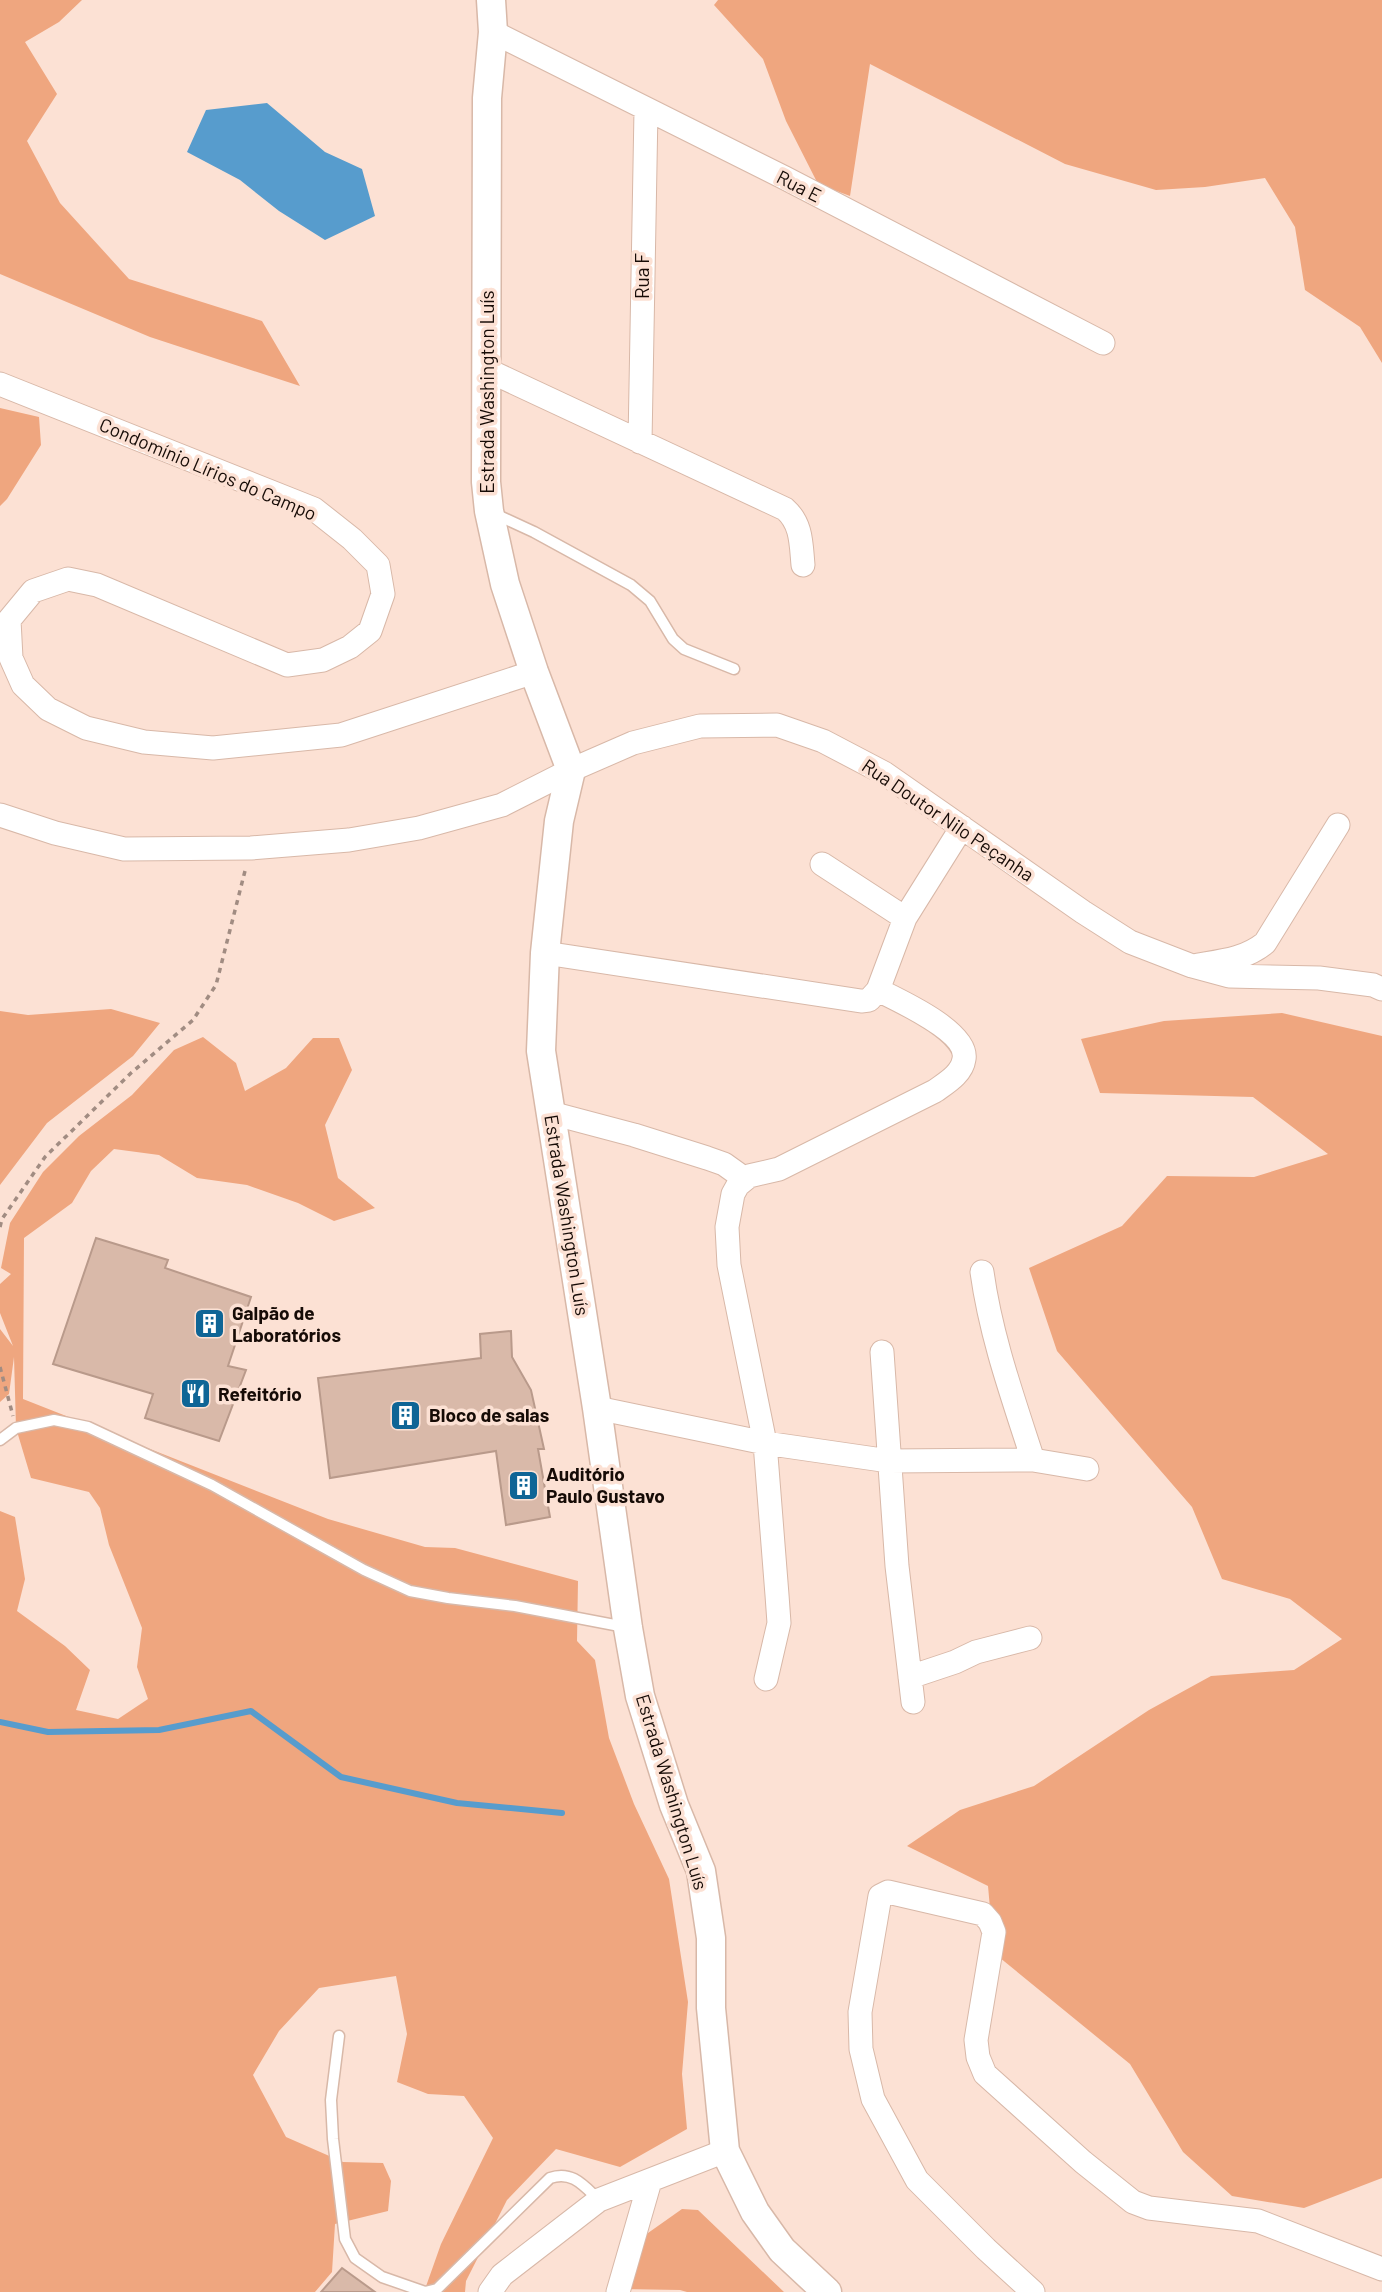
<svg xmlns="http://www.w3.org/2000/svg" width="1382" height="2292" viewBox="0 0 1382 2292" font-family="Barlow,sans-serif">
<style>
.forest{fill:#efa67f}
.water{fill:#579ccd}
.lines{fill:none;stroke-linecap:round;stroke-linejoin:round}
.stream{stroke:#579ccd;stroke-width:6}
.building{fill:#d9b9a9;stroke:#b99a8b;stroke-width:2}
.service-casing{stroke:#d8b8a8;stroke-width:13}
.minor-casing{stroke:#d8b8a8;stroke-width:25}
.tertiary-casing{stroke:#d8b8a8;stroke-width:31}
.path{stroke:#a18c82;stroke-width:3.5;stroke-dasharray:5 5;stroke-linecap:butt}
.service{stroke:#fff;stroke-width:10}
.minor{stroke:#fff;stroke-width:23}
.tertiary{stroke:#fff;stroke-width:28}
.labels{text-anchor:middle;stroke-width:7;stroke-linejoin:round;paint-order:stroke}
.street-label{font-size:19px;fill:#160b06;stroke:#fce1d4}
.poi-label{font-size:19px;font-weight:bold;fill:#160b06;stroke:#fce1d4;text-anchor:start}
</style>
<rect width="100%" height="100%" fill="#fce1d4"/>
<path class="forest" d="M0 0H82L59 22 25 42 57 94 27 141 60 203 129 279 262 321 300 386 150 337 0 274Z
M718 0H1382V363L1360 327 1305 290 1295 227 1265 178 1205 187 1156 190 1065 164 870 64 850 196 818 184 786 121 763 59 714 5Z
M0 408 39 417 41 445 7 499 0 506Z
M111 1009 160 1023 133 1056 47 1123 0 1185V1011L28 1015Z
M1282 1013 1382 1036V2178L1304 2208 1232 2196 1183 2152 1130 2064 994 1953 988 1886 907 1846 960 1810 1034 1786 1149 1710 1211 1676 1294 1670 1342 1639 1290 1599 1222 1579 1192 1507 1057 1351 1029 1268 1122 1226 1167 1176 1254 1177 1328 1154 1253 1097 1100 1093 1081 1039 1164 1021Z
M203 1037 236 1063 245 1091 286 1068 313 1038H339L352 1070 325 1125 338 1178 375 1208 334 1221 298 1203 247 1185 197 1178 159 1155 114 1149 91 1171 72 1203 24 1238 23 1399 328 1519 425 1547 455 1548 578 1581 577 1641 595 1660 609 1738 634 1804 669 1879 688 2002 682 2074 687 2129 620 2167 556 2149 507 2200 466 2281 465 2292H424L441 2244 493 2138 464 2096 428 2094 397 2082 407 2034 396 1976 319 1988 279 2031 253 2075 286 2137 343 2162 383 2163 391 2181 388 2211 335 2224 332 2272 315 2292H0V1511L15 1517 25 1579 17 1611 65 1646 90 1670 76 1710 118 1719 148 1699 137 1667 142 1628 109 1545 100 1508 89 1492 31 1478 16 1428 14 1357 9 1394 0 1402V1329L13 1346 0 1313V1284L11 1274 1 1268 10 1223 43 1172 79 1136 132 1095 174 1050Z
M682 2209 698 2210 784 2292H687L680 2290 621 2289 631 2245Z"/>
<path class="water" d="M267 103 325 152 362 169 375 216 325 240 279 211 240 180 187 152 206 110Z"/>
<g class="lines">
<path class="stream" d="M0 1722 48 1732 159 1730 251 1711 341 1777 457 1803 562 1813"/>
</g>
<path class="building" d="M96 1238 168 1260 165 1268 251 1297 228 1366 246 1370 219 1441 145 1418 153 1394 53 1364Z
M511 1331 512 1357 531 1390 544 1449H538L550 1517 506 1525 496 1451 330 1478 318 1378 481 1358 480 1334Z
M342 2268 375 2292H321Z"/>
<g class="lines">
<defs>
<path id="service" d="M495 514 534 532 631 585 650 601 673 639 684 649 734 669
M0 1440 16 1428 54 1420 88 1427 212 1485 364 1570 410 1591 448 1598 515 1606 625 1627
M339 2036 331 2100 333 2139 345 2239 355 2258 382 2277 425 2292 437 2289 550 2178C572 2170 584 2186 599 2200"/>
<path id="minor" d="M493 32 785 178 1103 343
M485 369 785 509C802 524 801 544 803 565
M0 384 314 509 352 539 378 565 383 594 370 631 350 647 323 660 287 665 97 585 68 579 33 591 9 620 11 658 23 685 48 709 86 728 144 742 213 748 341 735 534 672
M640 442 646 110
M0 815 55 833 124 849 251 848 349 840 419 828 502 805 571 770 633 743 700 726 777 725 823 741 884 773 1083 912 1130 942 1192 966 1229 976 1319 978 1373 985 1382 989
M822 864 905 918 962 827
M545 953 861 1001 869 1000 878 990 905 918
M1198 965C1223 961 1245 959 1265 943L1338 825
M551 1113 634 1135 707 1158 724 1164 745 1179
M982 1272C991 1337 1013 1398 1033 1460
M882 1352 897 1566 913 1702
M597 1408 765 1443 889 1461 1033 1460 1087 1469
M910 1677 955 1662 976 1652 1030 1638
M766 1679 779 1623 777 1595 765 1443 729 1265 727 1227 733 1194 738 1185 749 1176 779 1169 935 1091C946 1083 962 1074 964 1059 969 1032 898 1000 878 990
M490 2292 502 2275 599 2200 725 2151
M618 2292 650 2181
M1033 2292 986 2249 917 2180 873 2099 861 2049 860 2012 880 1896 888 1892 983 1914 990 1922 994 1932 976 2040 978 2057 985 2074 1083 2162 1133 2202 1149 2208 1258 2221 1382 2269"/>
<path id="tertiary" d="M491 0 493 32 487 98 486 482 489 511 505 584 534 672 571 770 559 821 545 953 541 1051 597 1408 628 1628 640 1696 674 1805 701 1871 711 1938V2008L725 2151 755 2212 782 2250 827 2292"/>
</defs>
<use href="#service" class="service-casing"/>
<use href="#minor" class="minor-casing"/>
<use href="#tertiary" class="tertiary-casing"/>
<path class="path" d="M0 1227 2 1219 45 1157 131 1073 193 1020 216 985 246 867
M0 1367 13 1416"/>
<use href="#service" class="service"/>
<use href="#minor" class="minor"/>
<use href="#tertiary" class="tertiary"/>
</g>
<defs>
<symbol id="building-square" viewBox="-11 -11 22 22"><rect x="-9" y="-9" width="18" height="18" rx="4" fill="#0f6596" stroke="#fce1d4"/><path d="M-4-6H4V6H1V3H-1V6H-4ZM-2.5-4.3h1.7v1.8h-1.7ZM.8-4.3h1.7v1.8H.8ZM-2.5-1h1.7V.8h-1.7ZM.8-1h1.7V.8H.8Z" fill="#fff"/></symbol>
<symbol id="restaurant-square" viewBox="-11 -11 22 22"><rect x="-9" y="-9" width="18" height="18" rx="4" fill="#0f6596" stroke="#fce1d4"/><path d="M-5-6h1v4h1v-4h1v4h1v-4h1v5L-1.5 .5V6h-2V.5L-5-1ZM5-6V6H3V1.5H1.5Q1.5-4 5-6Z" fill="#fff"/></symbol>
</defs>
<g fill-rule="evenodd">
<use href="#building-square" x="192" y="1306" width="35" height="35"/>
<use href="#restaurant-square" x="178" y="1376" width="35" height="35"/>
<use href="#building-square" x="388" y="1398" width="35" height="35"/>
<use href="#building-square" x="506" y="1468" width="35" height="35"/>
</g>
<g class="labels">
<g class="street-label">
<text transform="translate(799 186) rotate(27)" y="7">Rua E</text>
<text transform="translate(642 276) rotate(-90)" y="7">Rua F</text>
<text transform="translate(487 392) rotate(-90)" y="7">Estrada Washington Luís</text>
<text transform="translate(208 469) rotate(23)" y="7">Condomínio Lírios do Campo</text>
<text transform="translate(948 820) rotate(34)" y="7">Rua Doutor Nilo Peçanha</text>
<text transform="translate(567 1215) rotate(81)" y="7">Estrada Washington Luís</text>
<text transform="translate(672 1792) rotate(73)" y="7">Estrada Washington Luís</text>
</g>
<g class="poi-label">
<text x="232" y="1320">Galpão de<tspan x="232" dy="22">Laboratórios</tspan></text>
<text x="218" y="1401">Refeitório</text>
<text x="429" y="1422">Bloco de salas</text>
<text x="546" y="1481">Auditório<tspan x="546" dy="22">Paulo Gustavo</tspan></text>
</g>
</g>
</svg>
